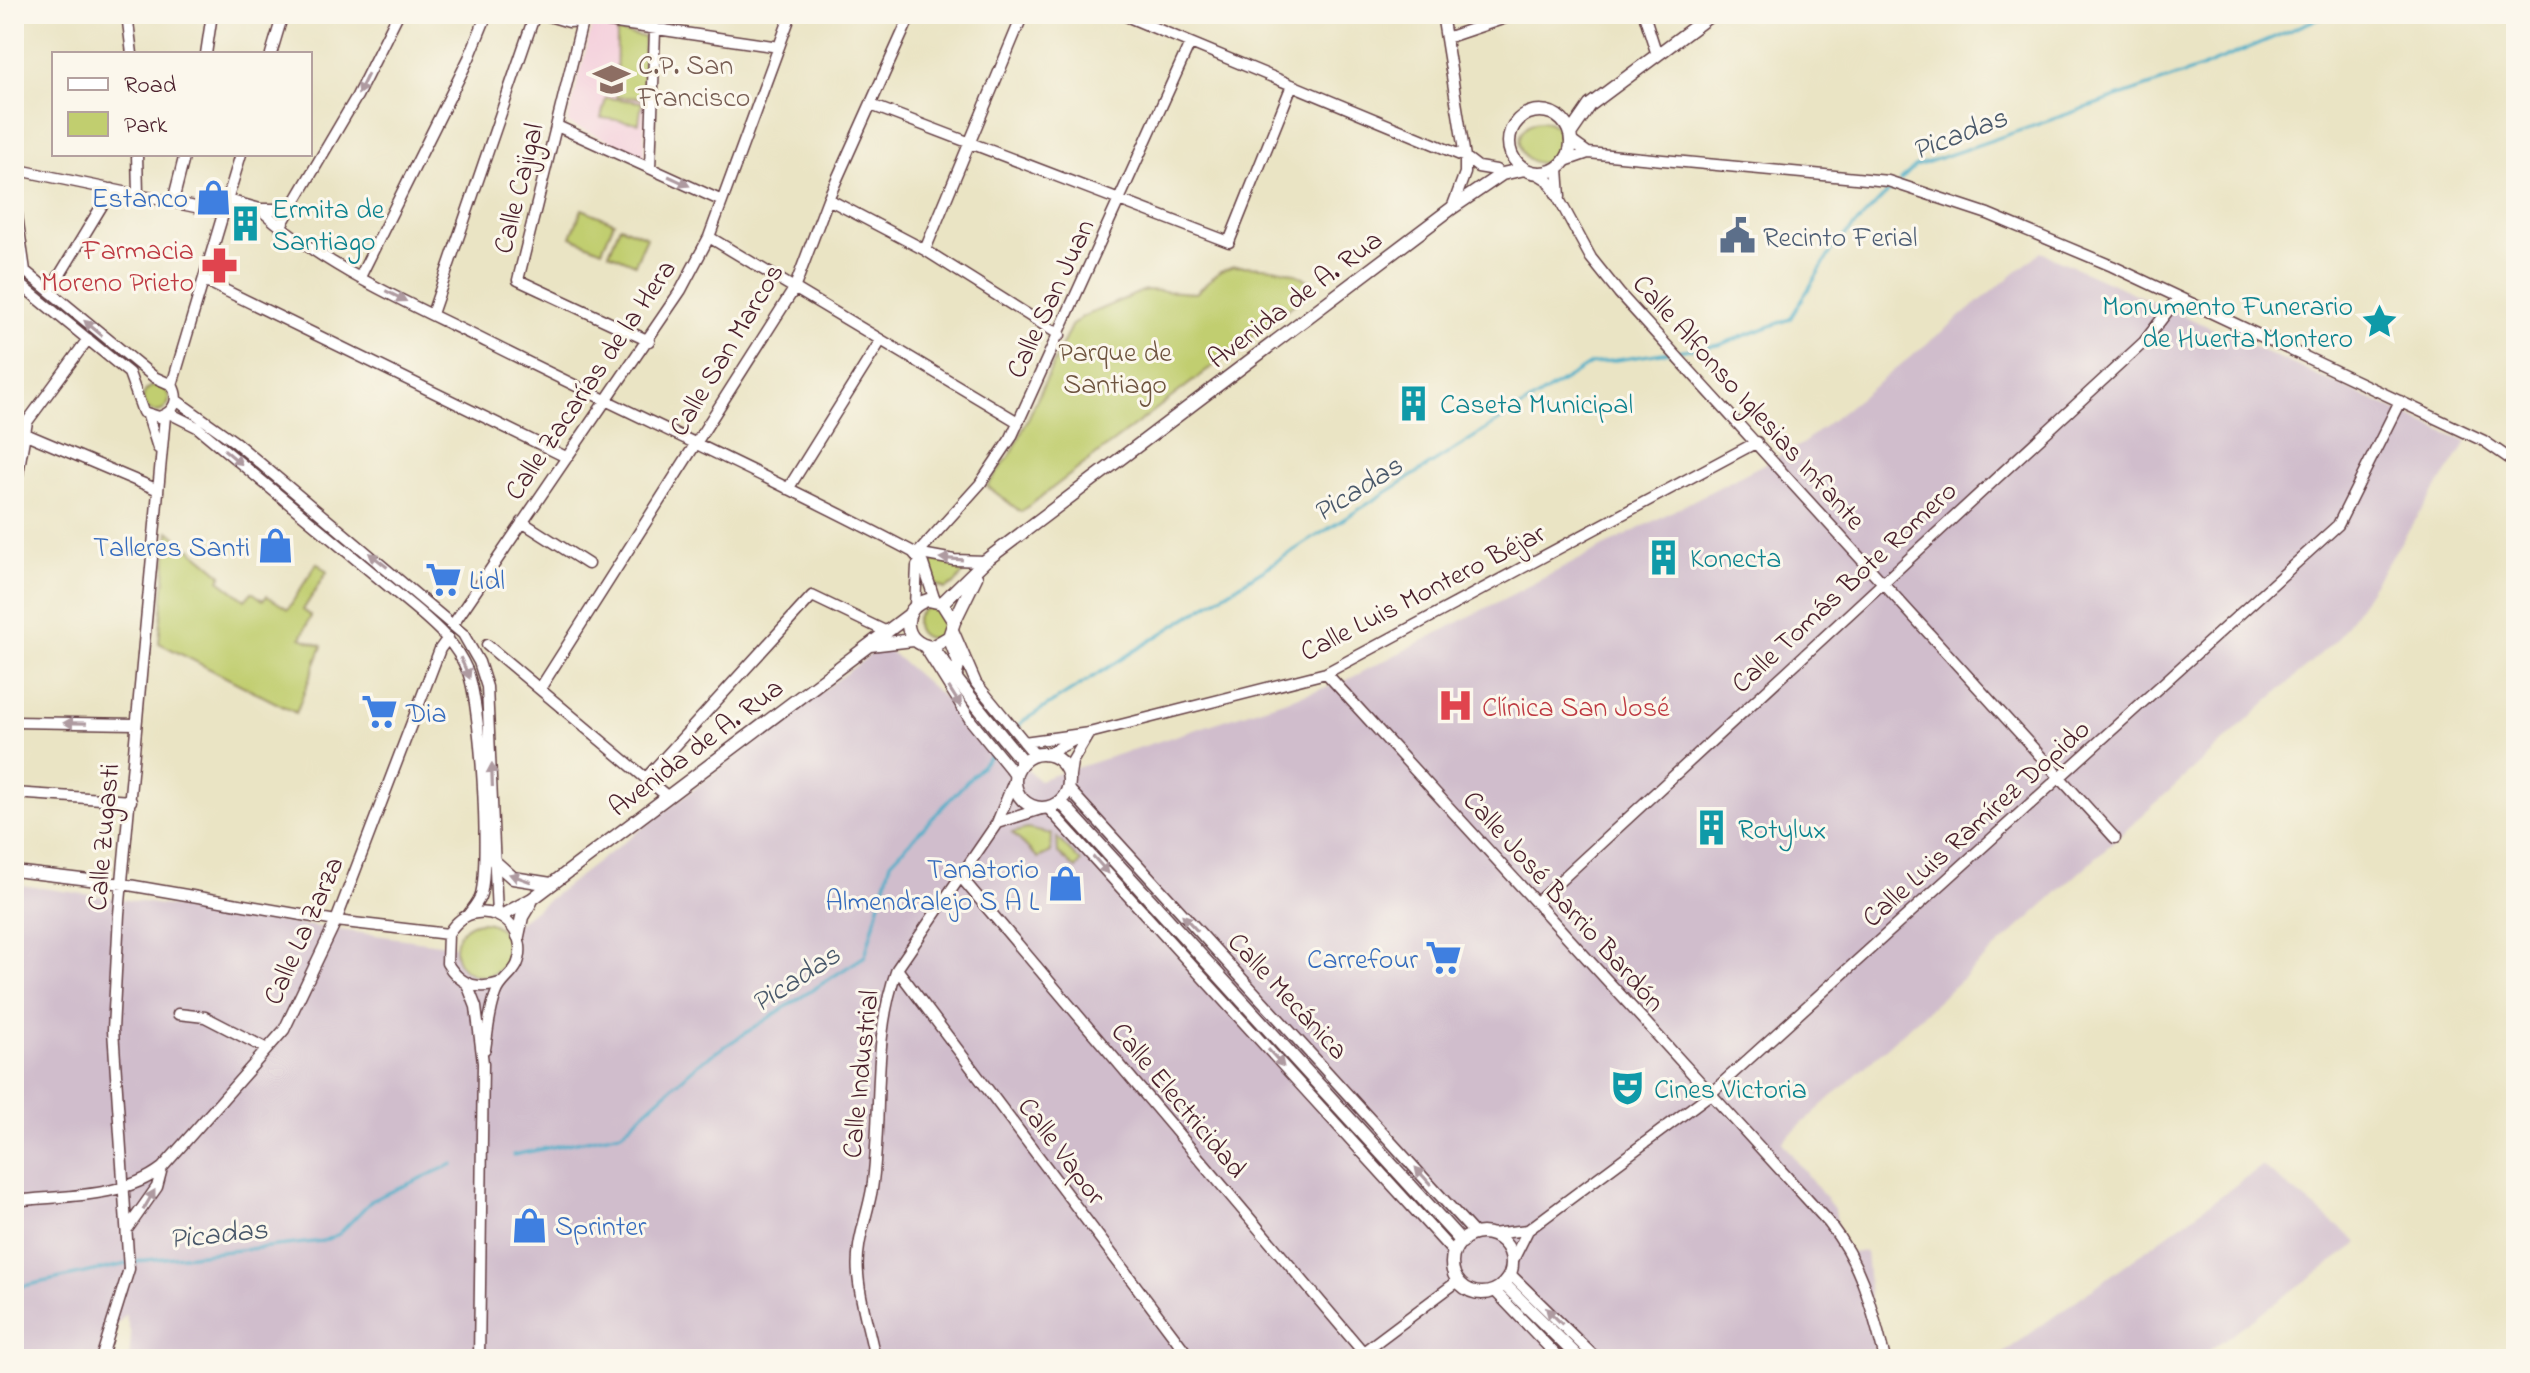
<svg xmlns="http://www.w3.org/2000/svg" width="2530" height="1373" viewBox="0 0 2530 1373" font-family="'Indie Flower',sans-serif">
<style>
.built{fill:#f4cfdc}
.industrial{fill:#d0bdcc}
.green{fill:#c1ce6f;stroke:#86764d;stroke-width:2}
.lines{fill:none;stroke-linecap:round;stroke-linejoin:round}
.stream{stroke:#48adc8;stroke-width:3}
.minor-casing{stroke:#623d42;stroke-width:13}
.tertiary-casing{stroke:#623d42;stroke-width:15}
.minor{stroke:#fff;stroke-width:10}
.tertiary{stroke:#fff;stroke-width:12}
.oneway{fill:#ae9aa0}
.labels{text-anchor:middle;stroke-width:6;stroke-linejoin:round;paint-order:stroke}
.education-label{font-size:28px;fill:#785e54;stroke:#fbf7ec;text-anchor:start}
.street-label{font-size:28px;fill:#4a1f2b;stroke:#fbf7ec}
.shop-label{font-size:28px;fill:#366cbe;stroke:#fbf7ec;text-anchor:end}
.culture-label{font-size:28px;fill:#0d838f;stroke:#fbf7ec;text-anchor:start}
.service-label{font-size:28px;fill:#4e5e75;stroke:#fbf7ec;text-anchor:start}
.health-label{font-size:28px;fill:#be3a42;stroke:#fbf7ec;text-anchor:end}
.park-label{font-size:28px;fill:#6e543f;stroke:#fbf7ec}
.water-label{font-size:30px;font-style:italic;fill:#49586a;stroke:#fbf7ec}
</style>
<rect width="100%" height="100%" fill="#fbf7ec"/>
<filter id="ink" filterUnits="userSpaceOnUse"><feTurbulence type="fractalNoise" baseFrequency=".0125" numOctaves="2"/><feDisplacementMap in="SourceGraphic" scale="16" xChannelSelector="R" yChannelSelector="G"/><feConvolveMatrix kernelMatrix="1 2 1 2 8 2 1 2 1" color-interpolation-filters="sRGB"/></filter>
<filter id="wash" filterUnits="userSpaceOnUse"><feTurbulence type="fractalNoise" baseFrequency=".006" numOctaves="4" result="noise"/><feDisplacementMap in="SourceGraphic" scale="32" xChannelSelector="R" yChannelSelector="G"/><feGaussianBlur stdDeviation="1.8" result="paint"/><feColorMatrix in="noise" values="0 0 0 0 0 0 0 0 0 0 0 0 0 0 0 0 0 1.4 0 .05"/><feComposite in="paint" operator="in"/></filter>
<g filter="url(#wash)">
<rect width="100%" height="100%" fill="#eae4c4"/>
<path class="built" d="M588 25 646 36 644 160 638 153 567 123 591 30Z"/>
<path class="industrial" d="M2041 252 2467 442 2338 638 1782 1142 1835 1210 1843 1254 1866 1251 1875 1359H129L131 1335 125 1314 115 1328 106 1359H14V884L482 950 883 645 1039 780 1345 681 1802 444Z
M2262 1166 2359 1243 2197 1359H1995Z"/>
<path class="green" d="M617 32 644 37 643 98 616 97Z
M606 98 642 102 639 123 601 118Z
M1520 142a21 21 0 1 1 42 0a21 21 0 1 1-42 0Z
M582 209 614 222 602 250 571 237Z
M620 226 647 237 635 264 609 253Z
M1234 266C1265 266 1291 267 1318 286L1021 512 987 486 1013 451 1071 326 1082 317 1145 290 1196 293 1220 271Z
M143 399a13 13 0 1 1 26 0a13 13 0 1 1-26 0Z
M169 531 222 575 219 580 245 600 252 592 263 600 267 596 288 609 317 563 327 572 303 610 311 616 301 638 322 646 296 713 159 643Z
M933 560 969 564 956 583 945 589 935 584 928 567Z
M916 623a15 15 0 1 1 30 0a15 15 0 1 1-30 0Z
M1027 829 1052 834 1051 852 1038 858 1012 833Z
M1057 838 1081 862 1076 869 1058 853Z
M455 949a27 27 0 1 1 54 0a27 27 0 1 1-54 0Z"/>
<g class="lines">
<path class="stream" d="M1900 181 1914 167 2201 68 2329 14
M1676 351 1719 345 1790 319 1834 247 1894 186
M1008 738 1023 721 1590 364 1669 352
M513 1155 621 1133 699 1063 865 956 891 862 1002 744
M14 1288 146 1260 323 1241 339 1234 372 1200 453 1164"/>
</g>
</g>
<g filter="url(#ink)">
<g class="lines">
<defs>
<path id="minor" d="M127 14 132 54
M542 14 569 22 596 20 779 47
M584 14 518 280 649 341
M1121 14 1465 157 1478 167 1496 170
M1442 14 1465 157V173L1452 208
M1644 14 1657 55
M1446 38 1517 14
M206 54 212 14
M271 54 283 14
M871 105 1229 242 1292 85
M557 126 722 201
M1570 140 1588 153
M137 154 138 194
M1565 161 1588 153 1888 181 1988 214 2112 266 2484 441 2516 463
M650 168 655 31 651 14
M1558 168 1560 197
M14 169 224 213
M1536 173 1549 181 1591 258 1619 293 2115 838
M14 195 25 271
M828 199 925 250 1060 335
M228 200 260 209H288
M173 201 185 154
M260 209C325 268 411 304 489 343 630 414 774 478 913 552L923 564 935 601
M280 227 357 96 398 14
M709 237 1018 422
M925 250 1023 14
M14 262 154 377 172 385C180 399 175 412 159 417L143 412 129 373 14 279
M360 277 469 58 487 14
M204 280 566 457
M50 291 112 189
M432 314 535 14
M172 385 241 154
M176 400 235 442 463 634 479 662 487 687 497 915
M169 413 197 427 417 610C438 628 456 644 467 670 481 700 490 861 481 894 479 902 473 908 468 915
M148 416 158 448
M14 429 156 489
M788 489 881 340
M14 496 27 422 88 339
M522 522 588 564
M916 553 954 560 985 561
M918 553 980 484 1011 438 1190 43
M915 606 917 566
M454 623 681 290 709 237 791 14
M953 630 976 683 1035 755
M487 645 668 797
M924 646 971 721 1015 775
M1326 673 1829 1223C1863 1267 1871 1306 1885 1359
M541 687 794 289 828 199 911 14
M14 722 136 724
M1024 742 1089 733 1326 673 1757 442
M1045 755 1084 735
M646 778 812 596 885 631
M1069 782 1072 762 1089 733
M1068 788 1475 1234
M14 793 131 801
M1048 808 1454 1253
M997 823 1041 809
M14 871 123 884 336 921 448 934
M960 876 1363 1352
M1536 903 2144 342 2177 299
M897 969 1191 1359
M467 984 476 1007 483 1063 479 1359
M178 1014 205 1017 267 1049
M485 1049C488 1031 489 1011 496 994 500 981 511 977 517 965 529 938 506 909 477 913 464 914 455 923 448 934L447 963C459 984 477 991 500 983
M14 1201C63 1195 122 1199 162 1168L284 1030 336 921 440 649 448 638
M128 1228 157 1187 162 1168
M1491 1234 1528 1230
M1512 1262 1528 1230 1709 1095 2338 525 2400 401
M1510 1274 1597 1359
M1495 1291 1560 1359
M101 1359 129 1269 113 1030 119 914 165 416
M875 1359C870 1331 860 1303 858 1274 855 1244 867 1218 872 1189 883 1116 871 1040 897 969L997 823 1014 781
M1354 1359 1458 1281"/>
<path id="tertiary" d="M1509 142a31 31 0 1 1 62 0a31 31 0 1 1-62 0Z
M1570 134 1590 105 1712 14
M942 603 985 561 1452 208 1502 174 1525 169
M954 622 976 577
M949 637 959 663 956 674
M870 645 913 640
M932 647 949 637 954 622 942 603 928 600C899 607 902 644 932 647 961 686 991 724 1023 762
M1015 781a27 27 0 1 1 54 0a27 27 0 1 1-54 0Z
M1060 801 1462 1242
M494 861 513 878 551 884
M501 916 532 899 909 615
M518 936 522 917 531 902
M1452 1263a30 30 0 1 1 60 0a30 30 0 1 1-60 0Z
M1504 1284 1580 1359"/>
</defs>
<use href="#minor" class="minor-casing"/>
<use href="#tertiary" class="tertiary-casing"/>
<use href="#minor" class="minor"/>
<use href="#tertiary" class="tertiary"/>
</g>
<defs><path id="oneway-solid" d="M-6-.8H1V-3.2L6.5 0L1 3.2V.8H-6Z" transform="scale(2)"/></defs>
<g class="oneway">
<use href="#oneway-solid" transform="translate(363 84) rotate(116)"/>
<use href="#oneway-solid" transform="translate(679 181) rotate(25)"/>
<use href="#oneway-solid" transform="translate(396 296) rotate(27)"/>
<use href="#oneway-solid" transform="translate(93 328) rotate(-140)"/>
<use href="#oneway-solid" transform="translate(233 457) rotate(40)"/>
<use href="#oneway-solid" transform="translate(951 559) rotate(-176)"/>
<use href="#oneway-solid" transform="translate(378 560) rotate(-142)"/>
<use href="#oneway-solid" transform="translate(465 668) rotate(66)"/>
<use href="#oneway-solid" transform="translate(955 697) rotate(58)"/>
<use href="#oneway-solid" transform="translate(75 723) rotate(-179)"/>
<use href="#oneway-solid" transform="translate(492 775) rotate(-92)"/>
<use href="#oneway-solid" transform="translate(1101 865) rotate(48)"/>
<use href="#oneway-solid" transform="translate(520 878) rotate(-160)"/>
<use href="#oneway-solid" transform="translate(1190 923) rotate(-133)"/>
<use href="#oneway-solid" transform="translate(1276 1058) rotate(48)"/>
<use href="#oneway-solid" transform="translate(1423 1176) rotate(-132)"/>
<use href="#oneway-solid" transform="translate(149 1200) rotate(-60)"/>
<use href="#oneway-solid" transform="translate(1554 1316) rotate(-135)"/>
</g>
</g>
<defs>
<symbol id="school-bare" viewBox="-9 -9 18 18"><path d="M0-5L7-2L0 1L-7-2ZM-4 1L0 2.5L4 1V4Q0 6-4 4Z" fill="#8d6e63" stroke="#fbf7ec" stroke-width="2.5" paint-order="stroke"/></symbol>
<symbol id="shop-bare" viewBox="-9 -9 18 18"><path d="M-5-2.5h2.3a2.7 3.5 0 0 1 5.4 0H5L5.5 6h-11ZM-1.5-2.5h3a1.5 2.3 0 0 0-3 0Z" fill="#3f7fe0" stroke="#fbf7ec" stroke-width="2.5" paint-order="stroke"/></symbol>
<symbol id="building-bare" viewBox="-9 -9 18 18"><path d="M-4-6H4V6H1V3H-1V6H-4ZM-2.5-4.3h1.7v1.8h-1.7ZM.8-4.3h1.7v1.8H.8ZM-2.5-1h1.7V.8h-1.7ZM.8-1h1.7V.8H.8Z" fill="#0f9aa8" stroke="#fbf7ec" stroke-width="2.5" paint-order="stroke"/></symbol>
<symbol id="civic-bare" viewBox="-9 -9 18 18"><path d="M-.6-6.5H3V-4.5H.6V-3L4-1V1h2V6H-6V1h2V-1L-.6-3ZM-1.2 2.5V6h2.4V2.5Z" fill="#5c6f8a" stroke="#fbf7ec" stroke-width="2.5" paint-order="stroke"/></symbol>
<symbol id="pharmacy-bare" viewBox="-9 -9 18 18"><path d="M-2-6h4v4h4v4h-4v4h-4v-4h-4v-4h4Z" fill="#e0444e" stroke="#fbf7ec" stroke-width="2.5" paint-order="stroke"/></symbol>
<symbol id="sight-bare" viewBox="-9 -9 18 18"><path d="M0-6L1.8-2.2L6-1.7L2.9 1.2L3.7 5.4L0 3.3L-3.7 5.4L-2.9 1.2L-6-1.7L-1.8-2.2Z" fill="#0f9aa8" stroke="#fbf7ec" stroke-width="2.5" paint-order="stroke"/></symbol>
<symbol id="supermarket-bare" viewBox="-9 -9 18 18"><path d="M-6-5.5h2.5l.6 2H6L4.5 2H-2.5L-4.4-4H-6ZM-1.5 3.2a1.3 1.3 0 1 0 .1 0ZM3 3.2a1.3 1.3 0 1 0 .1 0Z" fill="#3f7fe0" stroke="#fbf7ec" stroke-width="2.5" paint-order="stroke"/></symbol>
<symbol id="hospital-bare" viewBox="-9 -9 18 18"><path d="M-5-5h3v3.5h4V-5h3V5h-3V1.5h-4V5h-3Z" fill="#e0444e" stroke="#fbf7ec" stroke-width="2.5" paint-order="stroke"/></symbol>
<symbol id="theatre-bare" viewBox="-9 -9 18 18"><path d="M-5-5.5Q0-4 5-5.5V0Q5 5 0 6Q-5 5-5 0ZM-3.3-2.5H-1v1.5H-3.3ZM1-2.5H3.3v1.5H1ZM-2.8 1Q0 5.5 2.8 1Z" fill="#0f9aa8" stroke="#fbf7ec" stroke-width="2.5" paint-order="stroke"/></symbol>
</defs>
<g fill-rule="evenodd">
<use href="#school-bare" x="586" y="54" width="51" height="51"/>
<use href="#shop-bare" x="188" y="172" width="51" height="51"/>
<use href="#building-bare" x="220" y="198" width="51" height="51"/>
<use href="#civic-bare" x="1712" y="210" width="51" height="51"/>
<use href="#pharmacy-bare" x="194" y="240" width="51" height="51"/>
<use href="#sight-bare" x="2354" y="296" width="51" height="51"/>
<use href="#building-bare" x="1388" y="378" width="51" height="51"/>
<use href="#shop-bare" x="250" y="520" width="51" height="51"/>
<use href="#building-bare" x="1638" y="532" width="51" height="51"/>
<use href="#supermarket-bare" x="418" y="554" width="51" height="51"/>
<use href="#hospital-bare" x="1430" y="680" width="51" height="51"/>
<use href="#supermarket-bare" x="354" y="686" width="51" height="51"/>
<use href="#building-bare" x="1686" y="802" width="51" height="51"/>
<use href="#shop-bare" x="1040" y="858" width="51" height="51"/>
<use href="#supermarket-bare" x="1418" y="932" width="51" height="51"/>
<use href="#theatre-bare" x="1602" y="1062" width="51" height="51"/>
<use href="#shop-bare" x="504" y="1200" width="51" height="51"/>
</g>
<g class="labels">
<g class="education-label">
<text x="638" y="74">C.P. San<tspan x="638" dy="32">Francisco</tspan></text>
</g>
<g class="street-label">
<text transform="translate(517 188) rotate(-76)" y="10">Calle Cajigal</text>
<text transform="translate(1049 298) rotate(-65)" y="10">Calle San Juan</text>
<text transform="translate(1294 298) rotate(-37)" y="10">Avenida de A. Rua</text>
<text transform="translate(725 349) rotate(-59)" y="10">Calle San Marcos</text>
<text transform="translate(589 379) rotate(-56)" y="10">Calle Zacarías de la Hera</text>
<text transform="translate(1750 401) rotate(48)" y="10">Calle Alfonso Iglesias Infante</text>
<text transform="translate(1843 586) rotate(-43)" y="10">Calle Tomás Bote Romero</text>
<text transform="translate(1422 591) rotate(-27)" y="10">Calle Luis Montero Béjar</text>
<text transform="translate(695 746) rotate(-37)" y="10">Avenida de A. Rua</text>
<text transform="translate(1975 822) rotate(-42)" y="10">Calle Luis Ramírez Dopido</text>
<text transform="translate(102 837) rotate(-85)" y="10">Calle Zugasti</text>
<text transform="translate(1565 900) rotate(48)" y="10">Calle José Barrio Bardón</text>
<text transform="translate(302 930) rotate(-66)" y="10">Calle La Zarza</text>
<text transform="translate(1289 995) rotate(47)" y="10">Calle Mecánica</text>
<text transform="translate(859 1074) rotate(-84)" y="10">Calle Industrial</text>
<text transform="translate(1180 1099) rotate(50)" y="10">Calle Electricidad</text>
<text transform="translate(1063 1150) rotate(53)" y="10">Calle Vapor</text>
</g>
<g class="shop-label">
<text x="188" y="207">Estanco</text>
<text x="250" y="556">Talleres Santi</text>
<text x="469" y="589" text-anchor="start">Lidl</text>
<text x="406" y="722" text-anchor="start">Dia</text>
<text x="1039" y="878">Tanatorio<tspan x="1039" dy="32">Almendralejo S A L</tspan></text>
<text x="1418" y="968">Carrefour</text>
<text x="555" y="1235" text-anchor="start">Sprinter</text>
</g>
<g class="culture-label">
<text x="272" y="218">Ermita de<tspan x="272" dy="32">Santiago</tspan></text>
<text x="2353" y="315" text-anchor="end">Monumento Funerario<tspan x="2353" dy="32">de Huerta Montero</tspan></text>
<text x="1440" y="413">Caseta Municipal</text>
<text x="1690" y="567">Konecta</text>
<text x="1738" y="838">Rotylux</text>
<text x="1654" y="1098">Cines Victoria</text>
</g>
<g class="service-label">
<text x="1763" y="246">Recinto Ferial</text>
</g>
<g class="health-label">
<text x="194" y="259">Farmacia<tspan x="194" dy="32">Moreno Prieto</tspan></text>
<text x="1482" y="716" text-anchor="start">Clínica San José</text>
</g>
<g class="park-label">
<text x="1115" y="361">Parque de<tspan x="1115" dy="32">Santiago</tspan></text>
</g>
<g class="water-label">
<text transform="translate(1959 133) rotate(-21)" y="10">Picadas</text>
<text transform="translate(1357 488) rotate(-32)" y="10">Picadas</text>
<text transform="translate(795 978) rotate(-33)" y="10">Picadas</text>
<text transform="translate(218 1233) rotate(-6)" y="10">Picadas</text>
</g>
</g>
<rect width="2530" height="1373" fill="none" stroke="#fbf7ec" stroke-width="48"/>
<rect x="52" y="52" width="260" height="104" fill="#fbf7ec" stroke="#b4a19f" stroke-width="2"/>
<rect x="68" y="78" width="40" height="12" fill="#ffffff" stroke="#b4a19f" stroke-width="2"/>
<text x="124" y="92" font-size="24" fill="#4a1f2b">Road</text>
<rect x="68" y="112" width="40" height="24" fill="#c1ce6f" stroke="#b4a19f" stroke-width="2"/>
<text x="124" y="132" font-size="24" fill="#4a1f2b">Park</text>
</svg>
